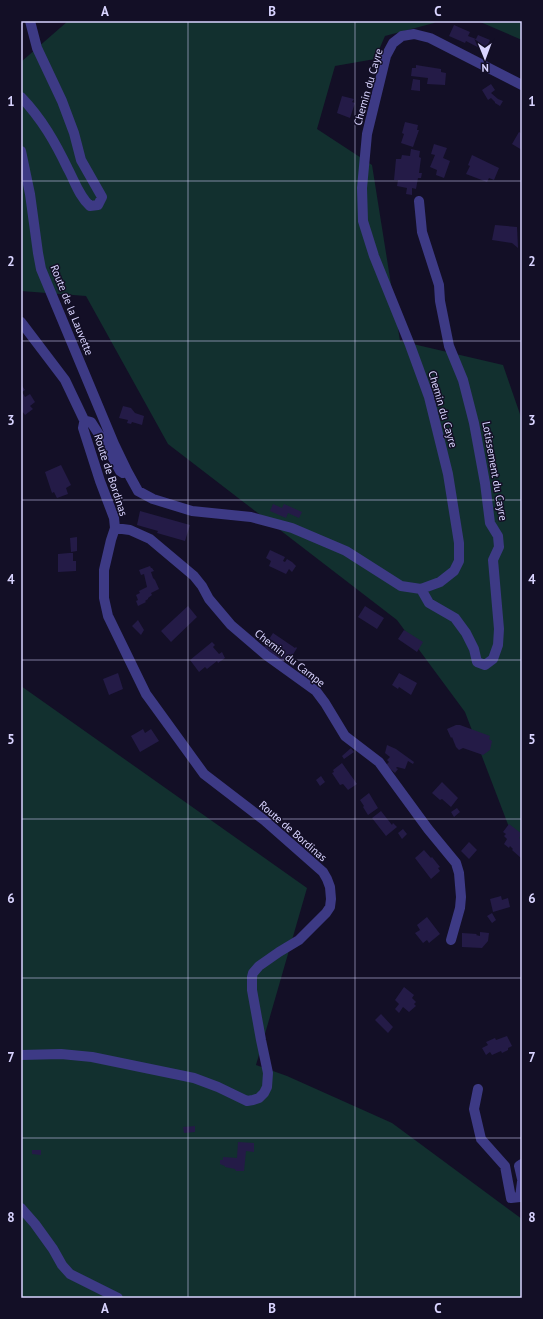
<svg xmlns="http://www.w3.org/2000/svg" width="543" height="1319" viewBox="0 0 543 1319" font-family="'PT Sans',sans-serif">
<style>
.green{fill:#12302f}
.building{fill:#241b47}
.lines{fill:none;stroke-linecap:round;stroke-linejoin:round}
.minor{stroke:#3d3a85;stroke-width:10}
.grid{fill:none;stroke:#d9d4ff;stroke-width:1;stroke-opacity:0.55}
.labels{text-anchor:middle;stroke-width:3;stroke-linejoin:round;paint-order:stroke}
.street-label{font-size:11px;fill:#d9d4ff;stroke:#130f26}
.neatline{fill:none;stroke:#d9d4ff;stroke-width:1.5}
.grid-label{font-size:13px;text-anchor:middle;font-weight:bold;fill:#d9d4ff}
</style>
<rect width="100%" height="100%" fill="#130f26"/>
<path class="green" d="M68 21H436L434 23 385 36 375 59 335 66 317 129 372 165 400 341 503 365 522 420V861L465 712 397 620 168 444 86 296 21 291V62Z
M478 21H522V40Z
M21 686 307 888 256 1065 287 1076 392 1123 522 1219V1298H21Z"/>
<path class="building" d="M454 25 470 32 468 36 476 39 478 35 490 40 485 51 466 41 465 43 449 36Z
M416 65 441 69V72L446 73 445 85 427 84 428 78 411 76 412 68H416Z
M413 79 420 80V91L411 90Z
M491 84 495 90 491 93 498 99 503 101 500 106 495 103V102L491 98 488 100 482 90Z
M342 96 354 99 352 102 355 103 350 118 337 113Z
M405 122 418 125 417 130H419L413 147 401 143 404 134 402 133Z
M519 132 522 134V150L512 144Z
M434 144 447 148 443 158 450 161 444 178 436 175 437 170 430 167 435 155 431 154Z
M411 149 420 151 419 157 421 158 419 173H422L421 178H418L416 189 412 188V195L406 194 407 188 397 186 398 180H394L396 159H401L402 155 410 156Z
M472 155 499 168 494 180 489 178 487 182 466 174 470 166 468 165Z
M495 225 517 227 518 248 512 243 492 240Z
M21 384 25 390 22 392 25 397 30 394 35 402 30 406 33 409 25 415 21 410Z
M123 406 131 408 135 413 144 416 142 425 132 422 131 424 127 423 128 420 119 418Z
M61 465 71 485 66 488 68 494 57 498 54 492 52 493 45 472Z
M273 504 282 508 284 504 302 512 299 518 288 513 286 518 270 511Z
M140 511 190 525 185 541 157 533 158 531 137 525Z
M77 537V551L71 552 70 538Z
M270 550 285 557 283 561 285 562 287 559 292 562 296 566 292 572 289 569 286 574 269 566 271 561 266 558Z
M69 553H73V561H76V571L58 572V554Z
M150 566 151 568H152L154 571 151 572 153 578 155 580 159 589 151 593 152 595 148 598V599L145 601 146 602 138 606 136 601 138 600 136 595 140 593 139 591 147 587 144 574 141 575 139 570Z
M188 606 197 617 171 642 161 631Z
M365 606 384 618 377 629 358 617Z
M138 620 144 630 141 635 132 626Z
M404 630 423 642 417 652 398 639Z
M273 633 295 648 296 647 297 648 289 661 286 659 283 663 272 656 273 654 264 647Z
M212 642 215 645 213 647 219 654 222 652 225 658 218 663 217 661 207 669 205 667 199 672 190 660Z
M307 670 315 675 309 684 303 676Z
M118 673 123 689 109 695 103 679Z
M399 673 417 683 411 695 399 687 398 689 392 685Z
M456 725H460L490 736 489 739 492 741 490 750 483 755 463 748 459 750 456 747 452 737 451 738 447 729Z
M143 729 145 733 151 729 159 741 140 752 131 736Z
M387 745 396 749 414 762 413 764 408 761 405 769 397 767 396 768 398 769 395 773 386 765 389 762 387 760 390 757 385 753Z
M351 748 354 752 344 759 342 756Z
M342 763 357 784 348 790 343 784 340 785 332 773 334 772 333 770Z
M321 776 325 782 320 786 316 780Z
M442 782 458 798 451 807 442 799 440 800 432 793Z
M369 793 378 808 368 815 363 807 364 806 360 800Z
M457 808 460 812 454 817 451 812Z
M381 811 392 825 393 823 397 827 386 836 372 818Z
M509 824 522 834 519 838 522 840 521 858 512 850 513 849 510 846 509 848 504 844 507 839 504 836 506 834 503 832Z
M403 829 407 834 402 839 398 833Z
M469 842 477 850 469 859 461 851Z
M424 850 431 858 432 857 440 867 438 868 440 871 431 879 415 858Z
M501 896 502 900 508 898 510 907 493 912 490 899Z
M492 913 496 920 492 923 487 916Z
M427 917 440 934 429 943 427 940 423 943 415 933 420 930 417 925Z
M480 932 489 933 488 941 482 948 462 947V933L477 934 476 935 480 936Z
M404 987 414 995 412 998 416 1002 414 1004 416 1006 409 1012 403 1007 399 1013 395 1009 399 1004 395 1000Z
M381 1014 393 1027 388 1033 375 1020Z
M507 1036 512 1046 508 1048V1050L502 1053 501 1051 492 1055 490 1052 486 1055 482 1048 488 1045 486 1042 495 1038 496 1040Z
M195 1126V1132L184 1133 183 1127Z
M238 1142 254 1143V1152L246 1151 244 1171H236L235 1169 225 1167V1166L220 1164V1160H223V1157L237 1158Z
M32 1150H41V1155L32 1154Z"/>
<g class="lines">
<path class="minor" d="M21 97C42 119 55 142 68 169 75 182 79 196 90 206L98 205 102 197 81 160 74 133 62 101 37 48 30 21
M21 151 30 194 38 253 41 269 114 444 127 471 138 491 153 499 192 511 251 517 292 528 346 551 401 586 421 589 440 582 454 571 459 561V543L448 474 429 397 410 345 374 256 363 221 362 188 367 134 386 56 393 43 402 36 414 34 430 38 522 85
M419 201 422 232 439 285 440 301 449 346 463 380 474 423 485 483 490 523 498 536 499 547 493 560 499 629 498 645 493 659 485 665 477 662 474 649 466 633 455 618 429 603 421 589
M21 322 65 380 85 422
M115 528 130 530 150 539 194 576 202 586 209 599 231 625 266 655 316 691 325 703 345 736 379 762 428 829 456 863 459 873 461 897 460 908 451 940
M21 1055 61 1054 92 1057 194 1078 218 1087 247 1101 253 1100 259 1098 264 1093 267 1087 268 1073 261 1040 252 990V977L253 973 259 966 279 952 299 940 326 913 330 907 331 899 330 887 327 879 323 872 264 820 204 774 146 694 108 616 104 598V570L111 540 115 528 114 518 100 481 83 428 84 423 87 421 91 422 107 447 120 471 123 473 127 471
M478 1089 474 1109 481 1139 505 1166 511 1198 520 1197 522 1182
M522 1164 519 1166 522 1179
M21 1208 35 1224 53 1249 62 1265 70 1274 118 1298"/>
</g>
<path class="grid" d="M188 21V1298M355 21V1298M21 181H522M21 341H522M21 500H522M21 660H522M21 819H522M21 978H522M21 1138H522"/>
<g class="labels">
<g class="street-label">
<text transform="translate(368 87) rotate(-74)" y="4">Chemin du Cayre</text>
<text transform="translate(72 310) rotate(68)" y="4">Route de la Lauvette</text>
<text transform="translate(443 409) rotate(74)" y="4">Chemin du Cayre</text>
<text transform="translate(495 471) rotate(80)" y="4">Lotissement du Cayre</text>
<text transform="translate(111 475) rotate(72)" y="4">Route de Bordinas</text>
<text transform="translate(290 658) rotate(38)" y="4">Chemin du Campe</text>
<text transform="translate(293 831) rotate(41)" y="4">Route de Bordinas</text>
</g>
</g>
<rect width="543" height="1319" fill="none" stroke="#130f26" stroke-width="44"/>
<g transform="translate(485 58) rotate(179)" stroke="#130f26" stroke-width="3" paint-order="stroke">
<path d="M0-3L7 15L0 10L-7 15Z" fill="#d9d4ff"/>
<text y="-6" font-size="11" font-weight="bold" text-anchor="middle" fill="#d9d4ff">N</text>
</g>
<rect x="22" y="22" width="499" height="1275" class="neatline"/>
<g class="grid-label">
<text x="105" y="16">A</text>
<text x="272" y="16">B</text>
<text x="438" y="16">C</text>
<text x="11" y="106">1</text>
<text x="532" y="106">1</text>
<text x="11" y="266">2</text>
<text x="532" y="266">2</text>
<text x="11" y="425">3</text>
<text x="532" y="425">3</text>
<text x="11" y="584">4</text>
<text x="532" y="584">4</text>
<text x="11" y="744">5</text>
<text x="532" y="744">5</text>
<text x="11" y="903">6</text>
<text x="532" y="903">6</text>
<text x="11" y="1062">7</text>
<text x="532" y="1062">7</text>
<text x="11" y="1222">8</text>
<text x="532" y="1222">8</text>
<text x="105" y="1313">A</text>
<text x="272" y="1313">B</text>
<text x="438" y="1313">C</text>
</g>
</svg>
